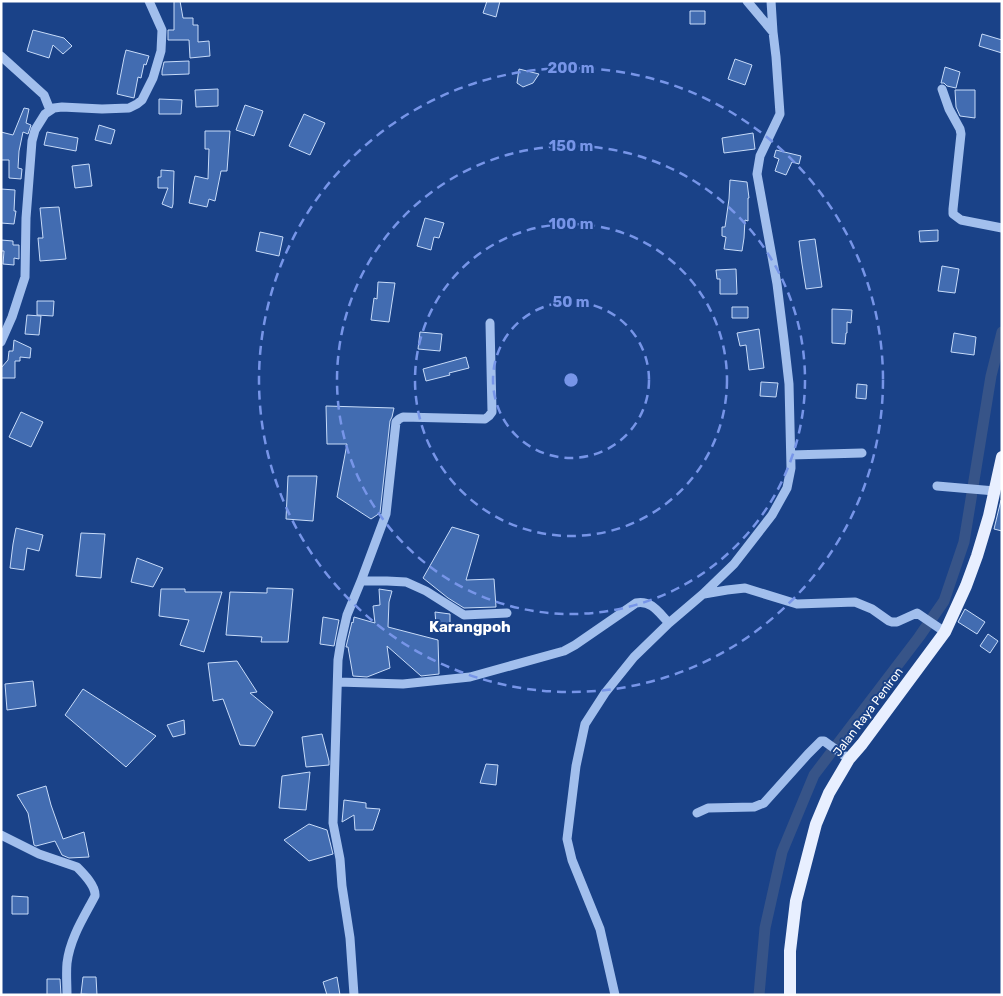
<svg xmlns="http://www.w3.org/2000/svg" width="1003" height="996" viewBox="0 0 1003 996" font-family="Rubik,sans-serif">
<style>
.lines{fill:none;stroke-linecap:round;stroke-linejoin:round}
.canal{stroke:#375488;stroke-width:11}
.building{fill:#426cb1;stroke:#c7dbf9}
.minor{stroke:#a2bfed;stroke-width:9}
.major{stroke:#e8efff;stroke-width:12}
.ring{fill:none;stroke:#7795e8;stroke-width:2.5;stroke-dasharray:9 6}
.labels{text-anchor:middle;stroke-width:4;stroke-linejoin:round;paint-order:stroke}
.street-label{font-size:12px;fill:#fff;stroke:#1a4288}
.quarter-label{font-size:15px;font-weight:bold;fill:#fff;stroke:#1a4288}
.centre{fill:#7795e8;stroke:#1a4288;stroke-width:2.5}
.ring-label{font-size:15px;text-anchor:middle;font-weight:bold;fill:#7795e8;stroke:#1a4288;stroke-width:4;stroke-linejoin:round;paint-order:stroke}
</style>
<rect width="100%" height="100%" fill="#1a4288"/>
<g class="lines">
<path class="canal" d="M759 995 765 928 782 852 814 775 919 637 944 601 964 542 991 376 1002 332"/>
</g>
<path class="building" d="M174 1H180L183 18H193V25H198V42L209 41 210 56 190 58 189 40H168V30H174Z
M487 1H500L496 17 483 13Z
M690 11H705V24H690Z
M33 30 64 38 72 46 63 54 53 45 49 58 27 51Z
M982 34 1002 40V53L979 46Z
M126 50 149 56 146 65 144 64 141 78 138 77 134 98 117 94 124 58Z
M735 59 752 65 745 85 728 79Z
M189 61V74L162 75V71L164 62Z
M945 67 960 72 956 88 947 86 944 83H941Z
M519 69 539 74 533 83 523 87 517 83Z
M218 89V106L196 107 195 90Z
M955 90H975V118L960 116 956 107Z
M159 99 182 100 181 114H159Z
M245 105 263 111 254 136 236 130Z
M24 108 29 109 26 123 31 125 28 134 23 132 19 151 18 168 22 169 21 179 9 178V160H1V132L13 135Z
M304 114 325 123 310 155 289 146Z
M99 125 115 130 111 144 95 140Z
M205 131H230L227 171H221L215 201 209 199 207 207 189 203 195 176 208 179 209 149H205Z
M47 132 78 138 76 151 44 145Z
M753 133 755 149 724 153 722 138Z
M776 150 801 156 799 164 792 162 786 175 775 171 779 159 774 157Z
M89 164 92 186 75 188 72 166Z
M161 170 174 171 173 204 172 208 162 204 168 188H158V177H161Z
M730 180 747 182 749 198H748V221L745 220 744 238 742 251 724 249 726 237 722 236V227H725L729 199Z
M1 189 15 190 14 211H16L14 224 1 223Z
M59 207 66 259 40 261 38 238H43L40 208Z
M425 218 444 223 439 238 434 237 431 250 417 246Z
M938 230V241L920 242 919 231Z
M260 232 283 237 279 256 256 251Z
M815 239 822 287 806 289 802 264 799 241Z
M1 240 13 241V245H19V259L14 258V265L3 264 4 251H1Z
M942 266 959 269 955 293 938 291Z
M736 269 737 294H720V279H717L716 270Z
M378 282 395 283 389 322 371 320 374 298 377 299Z
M37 301H54L53 316 37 315Z
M732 307H748V318H732Z
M832 309 852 310 851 323 847 322V333H846L845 344 832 343Z
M27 315 41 316 39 335 25 334Z
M759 329 764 368 749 370 746 345 740 346 737 333Z
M420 332 442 334 440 351 418 349Z
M954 333 976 337 974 355 951 352Z
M14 340 31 348 30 358 20 357V361H15V378H1V368L8 360 9 351H13Z
M466 357 469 368 449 373 450 375 426 381 423 369Z
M761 382 778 383 776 397 760 396Z
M857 384 867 385 866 399 856 398Z
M326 406 394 408 392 417 390 421 380 513 371 519 337 497 347 444H327Z
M21 412 43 422 31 447 9 437Z
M288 476H317L313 521 286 519Z
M1001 500H1002V531L994 529Z
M452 527 479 535 466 580 494 579 496 607 464 608 448 598 423 578Z
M16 528 43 535 39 551 27 548 24 570 10 568 13 544Z
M81 533 105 534 101 578 76 576Z
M137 558 163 568 153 587 131 582Z
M267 588 293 589 288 642H261L262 637 226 635 230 592 267 593Z
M161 589H185V592H222L204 652 180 645 189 620 159 616Z
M379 589 392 591 389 602 388 627 438 640 439 674 421 676 387 646 390 668 367 677 353 676 348 647H346L352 622 353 623 354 617 375 623 373 606 380 605Z
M965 609 985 622 977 634 958 622Z
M435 612 450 614V625H436Z
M323 617 339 620 334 646 320 644Z
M988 634 998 641 990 653 980 646Z
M237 661 257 692 250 693 273 712 255 746 240 745 223 699 213 701 208 663Z
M33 681 36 706 7 710 5 684Z
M83 689 156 736 126 767 65 715Z
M184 720 185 734 173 737 167 725Z
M322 734 329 761V765L306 767 302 737Z
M486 764 498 765 496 785 480 783Z
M310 772 306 810 279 808 282 776Z
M46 786 51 805 63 839 84 832 89 857 69 858 62 855 55 841 36 846 34 845 28 813 17 795Z
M344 800 366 803V808L380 809 373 830H355L354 815 342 822Z
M309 824 327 830 333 854 309 861 284 840Z
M12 896 28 897V914H12Z
M83 977H96L97 995 81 994Z
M337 977 340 995H327L323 982Z
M47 979H60L61 995H47Z"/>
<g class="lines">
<path class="minor" d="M771 1 773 32
M1 56 44 95 50 110
M942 89 949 109 960 129 961 134 953 209V214L961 220 1002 228
M1 342 12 317 25 277 26 218 32 141 35 130 45 114 54 108 62 107 102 109 129 108 137 104 142 100 153 78 161 51 162 30 149 1
M791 455 862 453
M937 486 995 491
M361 581H387L406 582 426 591 464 615 507 613
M704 594 727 590 745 588 797 604 855 602 872 609 889 621 892 622H897L917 613 945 632
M338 682 403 684 470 677 564 651 575 645 636 603C652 600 659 613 669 623
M697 813 708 808 754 807 764 803 808 754 821 741H824L849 759
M1 835 39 854 77 867C84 874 96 886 95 896 84 917 70 938 67 963 66 973 67 984 67 995
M354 995 350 938 342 886 340 859 333 823 338 660 341 641 347 615 361 581 386 514 396 422 399 419 403 417 485 419 489 416 492 412 490 323
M615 995 600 929 572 860 567 839 576 766 585 724 605 693 634 657 669 623 703 594 734 564 772 515 787 488 791 468 789 384 784 340 777 284 757 174 760 156 780 114 776 57 773 32 747 1"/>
<path class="major" d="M790 995V951L796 901 816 824 829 793 842 771 849 759 862 744 945 632 966 586 977 556 989 516 1002 457"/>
</g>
<g class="ring">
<circle cx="571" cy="380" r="78"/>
<circle cx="571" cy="380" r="156"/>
<circle cx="571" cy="380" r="234"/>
<circle cx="571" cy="380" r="312"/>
</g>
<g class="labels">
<g class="street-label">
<text transform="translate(868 712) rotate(-53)" y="4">Jalan Raya Peniron</text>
</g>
<g class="quarter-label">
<text x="470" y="632">Karangpoh</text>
</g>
</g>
<circle cx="571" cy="380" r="8" class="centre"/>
<g class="ring-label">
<text x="571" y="73">200 m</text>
<text x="571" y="151">150 m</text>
<text x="571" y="229">100 m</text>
<text x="571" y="307">50 m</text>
</g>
<rect width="1003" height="996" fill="none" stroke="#ffffff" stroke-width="5"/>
</svg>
